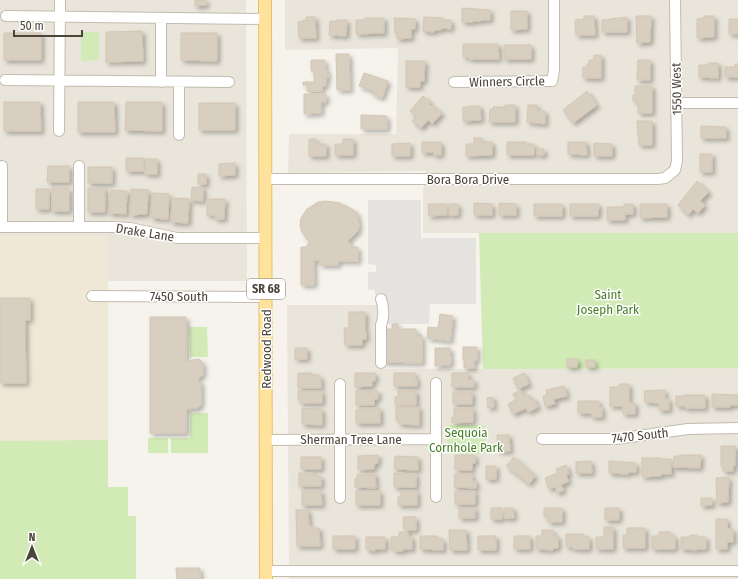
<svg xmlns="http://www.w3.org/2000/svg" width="738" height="579" viewBox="0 0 738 579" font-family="'Fira Sans Condensed',sans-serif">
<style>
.residential{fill:#eae5da}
.education{fill:#efe8d6}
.green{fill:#d2eab5}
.parking{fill:#e5e3e0}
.building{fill:#d8cfc1;stroke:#d3c7b4;filter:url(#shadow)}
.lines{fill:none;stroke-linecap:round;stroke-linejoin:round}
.minor-casing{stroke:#c2bbae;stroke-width:12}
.major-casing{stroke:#e6c16a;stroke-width:14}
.minor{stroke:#fff;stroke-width:10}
.major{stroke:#ffe39c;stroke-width:12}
.labels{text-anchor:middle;stroke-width:3;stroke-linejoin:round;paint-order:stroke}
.shield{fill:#fff;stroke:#817c74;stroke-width:1}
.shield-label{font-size:12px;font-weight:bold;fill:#4b4439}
.street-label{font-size:13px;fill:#4b4439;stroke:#fff}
.park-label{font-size:13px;fill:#4a7f2a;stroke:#fff}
</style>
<defs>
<filter id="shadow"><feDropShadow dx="3" dy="3" stdDeviation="2" flood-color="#0004"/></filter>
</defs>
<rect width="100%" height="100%" fill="#f6f3ec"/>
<path class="residential" d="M0 0H246L247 281H108V236H0Z
M285 0H738V233H423V190L426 171 288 173 289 134H396L398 48 285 50Z
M287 305H377L378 369 738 368V579H289Z"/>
<path class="education" d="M0 236H108V487H128V516H136V579H0Z"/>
<path class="green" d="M81 32H99V60L81 61Z
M479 233H738V368L483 369Z
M189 327H207L208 357H190Z
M190 413H208V453H171V438H190Z
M447 425H485V454H447Z
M148 438H168V453H148Z
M108 440V487H128V516H136V579H0V441Z"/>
<path class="parking" d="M368 200H421V238H476V304H430L429 324H385V295H375V290H368V272H376V265L368 264Z"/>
<path class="building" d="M195 0H206V5L195 6Z
M462 8 490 10V20H481V21H473V22H462Z
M511 11H527V29L511 30Z
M584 16H594L595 35H576L575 20 584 19Z
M636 16H651L650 42 637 43Z
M704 16H714V37L697 38V19L704 18Z
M306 17H315L316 38H299L298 22 306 20Z
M424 17 442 18V20H451V29L441 28V30H434V32L423 31Z
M627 17V32H602V20Z
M365 18H384V33L356 34V20H365Z
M394 18 415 19V29H411V38L397 39V33H395Z
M729 19H738V34H729Z
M337 20H347L346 36 329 35 330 21H337Z
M142 31 143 61 106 62V32Z
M4 33H41V60H4Z
M181 33H217V61L181 60Z
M463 44H498L499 59H469V57H463Z
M504 45H531V59H504Z
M336 54H349L350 90H337Z
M594 55H601V78H583V67H587V64H589V60H594Z
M311 60H325V70H327L328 78H326V85L322 87V91H307V85H303V82H314V72H312L311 69Z
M638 60H650V80H637Z
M406 61H425L424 81H420V87H406Z
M708 63H718V78L699 77V65H708Z
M735 64H738V77H725V67H735Z
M364 73 388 81 382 98 372 94 373 91 359 86Z
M635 86H652V113H638V101H633V95H635Z
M587 91 597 105 573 123 563 110Z
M304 94H326V102H321V113L304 114Z
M423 96 430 102 429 104 431 106 432 105 436 108 435 109 436 110 437 109 442 113 432 124 428 120 421 128 412 121 416 116 410 111Z
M4 102H40L41 131H4Z
M78 102H114L115 132H78Z
M126 102H162V131L125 130Z
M199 103H235V130H199Z
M505 105H515V122H489L490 109 493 110V107H505Z
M528 105H537V111H545V124L527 122Z
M470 106H480L481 120 463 121V107H470Z
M361 115 387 116V129H361Z
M637 121H652V145H639Z
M701 126 726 127V138H701Z
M474 138H482V142H492V155L466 156V144H474Z
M309 139H316V144H326V156H309Z
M343 139H353V155H335V144H343Z
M422 142H441V155H434L433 152 422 153Z
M507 142H526V144H534V155H507Z
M568 142H586L587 155 568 154Z
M410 143V156H392V144Z
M594 143 612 144V156H594Z
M537 149H544V155H537Z
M700 154H712V172H700Z
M126 158H144V171H126Z
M145 159H157V174H145Z
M235 163V175L219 176V164Z
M48 166H69V182H47Z
M88 167H112V183H88Z
M198 174H206V184H198Z
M697 181 709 192 700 201 705 205 698 213 693 209 688 215 678 205Z
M192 187 203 188V201L191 200Z
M52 188H69V211H52Z
M88 188H105V212H88Z
M36 189H49V209H36Z
M131 189 148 190 147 214 130 215Z
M111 190 127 191 126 214 109 213Z
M152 193 169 194 168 219 151 218Z
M172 198 189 199 188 223 171 222Z
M207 199H225L224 219H215V215H207Z
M325 201 340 203 353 210 357 213 359 226 358 231 348 241 352 247H358V261H338V265H320V260H314V285H301V247H306L310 241 306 238 302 232 300 226 301 218 307 209 318 202Z
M474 203 492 204V215H474Z
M499 203 516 204V215H499Z
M428 204H447V215L429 216Z
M449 204H458V215H449Z
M534 204H562V216H534Z
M570 204H599L598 216H570Z
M624 204H633V214H625V220H607V207H624Z
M640 204H667V217L640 218Z
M0 298H30V320H25L26 383H0Z
M349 312H365V332H366V339H362V345H345L344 328H349Z
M440 314 453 316 450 341 427 338 428 327 438 328Z
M150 317H186V361L199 359 203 363V375L198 378V382H201V404L198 408 186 409V433H150Z
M392 324H398V329H416V335H422V363L383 362V329H392Z
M463 347H477V361L474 360V368H464V360H463Z
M295 348H307V359H295Z
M435 348H450L451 363H450V365L435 366Z
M567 359H578L577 367H567Z
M586 360H594L595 367H586Z
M298 373H312V375H319V378H321V388H298Z
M355 373H375V381H372V386L355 387Z
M394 373H415V379H417V386H394Z
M452 373H468V380H474V387H452Z
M524 373 529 384 518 389 513 378Z
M619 384H629V403H635V414H623V406H610V387H619Z
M564 386 567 396 554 399 555 404 545 406 543 396 547 395 546 390Z
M520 390 523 396 528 394 530 399 533 398 538 407 528 412 526 408 513 414 508 404 516 400 513 394Z
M665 390V399H669V410H659V403L645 402 644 391Z
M298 391H322V403H300V399H298Z
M356 391H378V399H374V405H356Z
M398 391H416V405H395V397H398Z
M453 392H472V404H453Z
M712 394 738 395V405H730V407H712Z
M685 395H705V408H685V406H676V396H685Z
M493 397 494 407 488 408 487 398Z
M578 401H599V407H602V417H592V414L588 413H578Z
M396 407H419V425L399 424V420H396Z
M302 408 322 409V425L302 424Z
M362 408H380V423H356V410H362Z
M454 408H473V422L452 423V417H454Z
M497 435H509L510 451H498Z
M721 446H735V466H733V471H723V466H721Z
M378 455V463L374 464V469L358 470V456Z
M455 455H475V463H472V470H455Z
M681 455H701L700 468 673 467 674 456H681Z
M395 456 418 457V470L394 469Z
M301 457H321V469H301Z
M514 457 535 476 529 484 506 466Z
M642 458H661V459H671V474H661V476L642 477Z
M591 461 592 473H576V462Z
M609 461 636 463V472H628V474L609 473Z
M566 465 569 474 566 476 569 481 561 485 564 490 557 493 555 487 549 489 545 478 558 473 556 469Z
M486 466H496V479H486Z
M299 473H313V476H321V486H299Z
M394 473 416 474V487H394Z
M357 474H375L376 488 355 487V479H357Z
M455 474H472V481H476V488L454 487Z
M729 477 728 502 717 503 716 478Z
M302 491H321L322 505H302Z
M356 491H380V505H356Z
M401 491H417V505H398V497H401Z
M455 491H475V504H455Z
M701 498H712V505L701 506Z
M459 508H475V518H459Z
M491 508H502V519H491Z
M504 508H513L514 518H504Z
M544 508H562V522H548V516H544Z
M605 508H619V520H605Z
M296 510H308L309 526H311V528H319L320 546H297Z
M403 517H416V530H404Z
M716 519H727V529H733V542H727V549H716Z
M604 527H613V549H596V537H604Z
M627 528H645V548H623V535H627Z
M449 530H466L467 550H450Z
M542 530H553V536H558V548H553V550L536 549V536H542Z
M399 532H408V537H412V549H403V551H394V549H391V537H399Z
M659 532H670V536H675V549H652V536H659Z
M566 534H584V537H589V549H573V547H566Z
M690 535H697V537H706V549H697V550L681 549V537H690Z
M333 536H355V549H333Z
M420 536H437V539H443V550L420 549Z
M478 536H496V550H478Z
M514 536H530V549H514Z
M366 537H385V549H375V551L366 549Z
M176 568H200V579H177Z"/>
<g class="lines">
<defs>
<path id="minor" d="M6 16 265 19
M161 18V82
M5 80 229 82
M179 82V135
M454 82 552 81 554 70V0
M677 103H738
M59 131 60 0
M2 166V227
M79 166V227
M266 179H658L665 178 675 170 677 161 675 0
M0 227H112L130 228 177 238H266
M92 296 266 297
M381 299C384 307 384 318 381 325V363
M542 439H616L688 429 738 428
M266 440 436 439
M436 497V383
M340 498V384
M266 571H738"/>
<path id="major" d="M265 0 266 579"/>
</defs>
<use href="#minor" class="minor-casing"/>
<use href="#major" class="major-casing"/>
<use href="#minor" class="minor"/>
<use href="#major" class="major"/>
</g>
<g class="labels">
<rect class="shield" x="247" y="279" width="38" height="20" rx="3"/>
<g class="shield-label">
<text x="266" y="293">SR 68</text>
</g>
<g class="street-label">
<text transform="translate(507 81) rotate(-1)" y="5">Winners Circle</text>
<text transform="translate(676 89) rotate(-91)" y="5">1550 West</text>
<text x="468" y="184">Bora Bora Drive</text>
<text transform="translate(145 232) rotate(9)" y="5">Drake Lane</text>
<text x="179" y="301">7450 South</text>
<text transform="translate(266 349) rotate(-90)" y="5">Redwood Road</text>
<text transform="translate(640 435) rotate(-6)" y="5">7470 South</text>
<text x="351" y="444">Sherman Tree Lane</text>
</g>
<g class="park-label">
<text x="608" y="299">Saint<tspan x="608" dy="15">Joseph Park</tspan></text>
<text x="466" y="437">Sequoia<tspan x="466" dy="15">Cornhole Park</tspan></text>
</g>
</g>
<g transform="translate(32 547)" stroke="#ffffff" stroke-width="3" paint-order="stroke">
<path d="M0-3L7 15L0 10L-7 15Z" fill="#4b4439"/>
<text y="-6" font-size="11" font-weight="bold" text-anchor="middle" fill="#4b4439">N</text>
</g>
<path d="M14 30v6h68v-6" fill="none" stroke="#4b4439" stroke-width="2"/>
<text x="20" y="30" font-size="12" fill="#4b4439" stroke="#ffffff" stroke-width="3" paint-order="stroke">50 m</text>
</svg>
